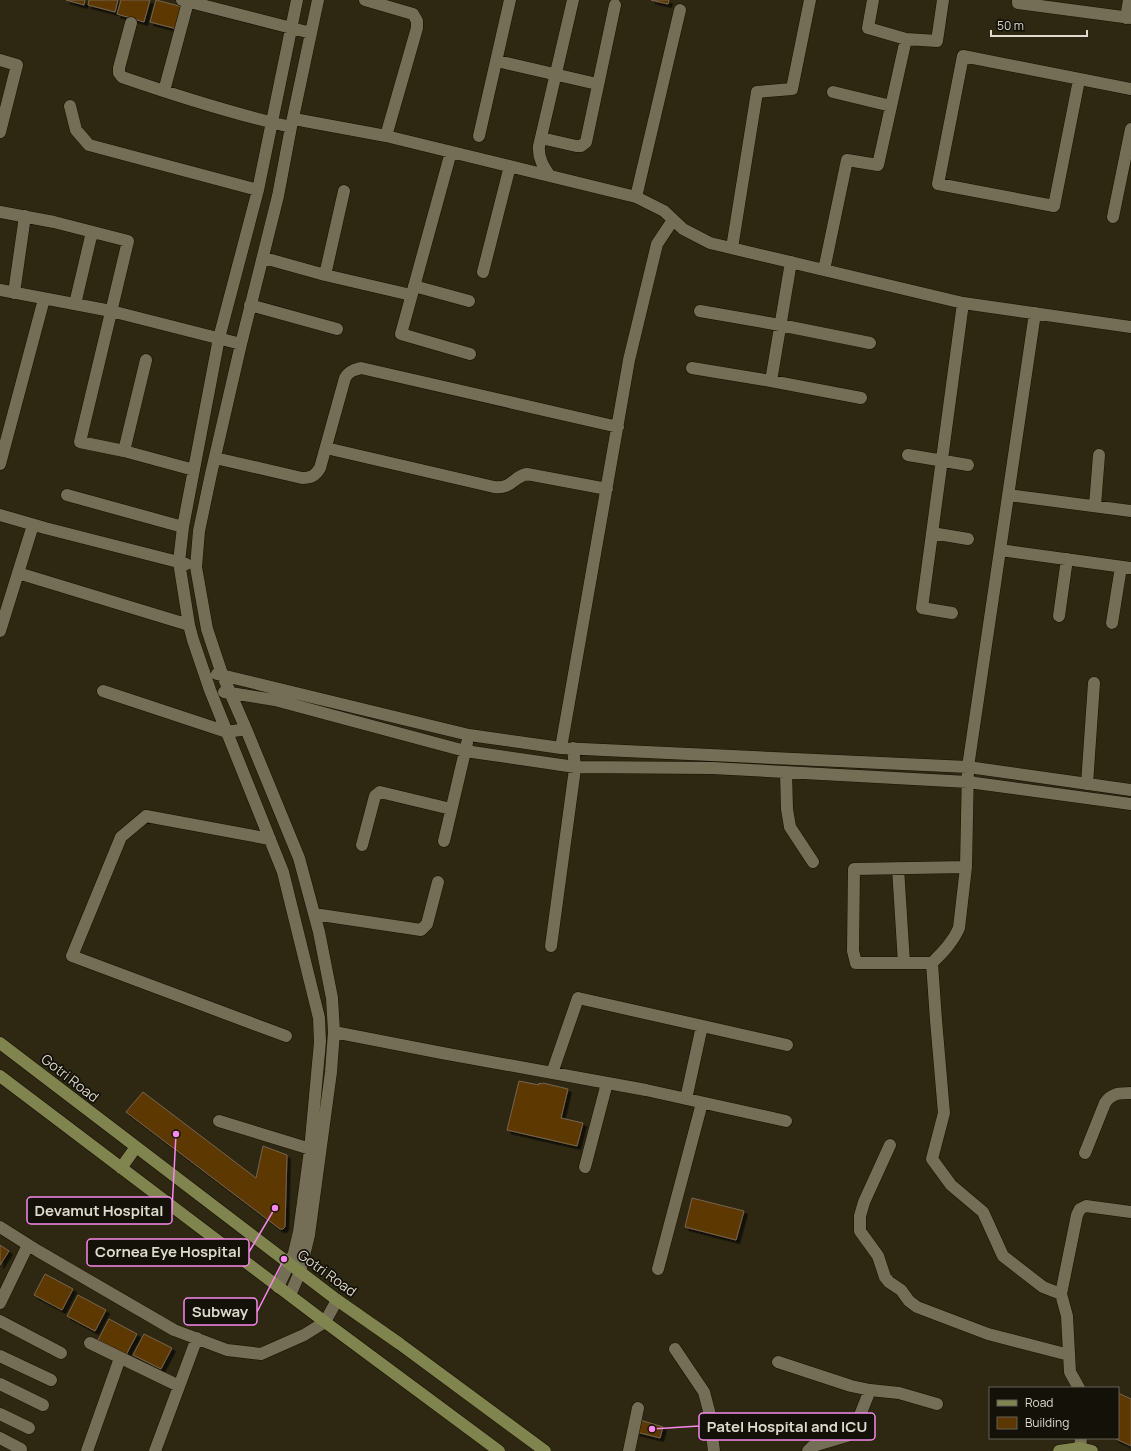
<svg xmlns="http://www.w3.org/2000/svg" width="1131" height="1451" viewBox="0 0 1131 1451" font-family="Manrope,sans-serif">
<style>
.building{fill:#5d3700;stroke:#776552;filter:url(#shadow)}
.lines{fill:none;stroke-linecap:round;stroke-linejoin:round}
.minor-casing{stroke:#171000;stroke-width:13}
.major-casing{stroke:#171000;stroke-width:13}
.minor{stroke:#756e56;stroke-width:12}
.major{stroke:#80844e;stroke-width:12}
.labels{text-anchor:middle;stroke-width:3.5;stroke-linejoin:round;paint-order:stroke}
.street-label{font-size:14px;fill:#dedacd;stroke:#141108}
.leader{fill:none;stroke:#f788ec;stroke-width:1.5}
.callout-dot{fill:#f788ec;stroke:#141108;stroke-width:1.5}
.callout{fill:#141108;stroke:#f788ec;stroke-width:1.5}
.callout-label{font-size:15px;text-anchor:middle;font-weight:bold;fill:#dedacd}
</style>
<defs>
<filter id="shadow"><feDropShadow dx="3.5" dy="3.5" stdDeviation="0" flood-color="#0009"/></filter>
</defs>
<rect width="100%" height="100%" fill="#2e2812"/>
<path class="building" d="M66 0H85L84 5Z
M89 0H118L115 12 88 5Z
M121 0H150L144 22 117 14Z
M156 0 183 7 177 29 150 22Z
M651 0H669L668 4Z
M519 1081 539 1085V1083L542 1084 543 1083 568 1089 561 1118 583 1123 577 1146 507 1130Z
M143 1092 256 1178 263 1146 287 1155 285 1227 283 1229H280L126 1112Z
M692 1198 744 1211 736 1240 685 1227Z
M0 1245 9 1251 0 1265Z
M45 1274 73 1289 62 1310 34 1295Z
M78 1295 106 1310 95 1331 67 1316Z
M109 1319 137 1334 126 1355 98 1340Z
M144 1334 172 1348 161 1369 133 1355Z
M1118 1393 1131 1399V1446L1114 1438H1118Z
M640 1420 663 1427 660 1438 636 1432Z"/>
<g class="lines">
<defs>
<path id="minor" d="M182 0 311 33
M365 0 413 14 417 21V28L386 136
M873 0 868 28 906 39
M1018 0V3L1131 18
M1126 18 1129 0
M131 23 119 68V73L122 77C177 96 234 114 291 127
M0 60 17 65 0 132
M497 61 597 84
M1079 80 1054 206 938 184 963 56 1131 89
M164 91 188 2
M833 92 891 106
M70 106 76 130 89 145 258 190
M294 119 386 136 636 197 664 211 683 229 710 243 963 303 1131 327
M479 136 510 0
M541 138 576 146H581L586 142 615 5
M451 152 401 334 470 354
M550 176C543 166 538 158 539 146L573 0
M636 197 680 10
M0 212 54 222 128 241 80 442 124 451 194 470
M1113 217 1131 129
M732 248 757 92 792 89 810 0
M264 258 325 275 411 295
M824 270 847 160 878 165 906 39 937 41 943 0
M483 272 510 166
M325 275 344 191
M414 286 469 301
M0 290 111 311 241 344
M14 293 25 216
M75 304 92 232
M250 305 337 329
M700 311 780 325 870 343
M1035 313 968 767 966 867 854 869 853 951 856 963H932L936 1020 944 1113 932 1159 951 1185 983 1212 1003 1256 1043 1287 1061 1294 1067 1316 1070 1372 1079 1388
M692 368 771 381 791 262
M771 381 861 398
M326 448 494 487C513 489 512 477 527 474L607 489
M124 451 146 360
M908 455 968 465
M215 458 302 478C311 478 315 476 320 468L345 378C349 371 354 370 361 368L618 427
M0 464 44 299
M67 495 183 527
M1008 495 1131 511
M1095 506 1099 455
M0 515 45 528 186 564
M932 533 968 539
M1000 550 1131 568
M18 573 189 625
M952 613 922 608 963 303
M1059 616 1067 559
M1112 623 1121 567
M0 631 33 525
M217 674 469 735 561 748 968 767 1131 790
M103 691 227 732 246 729
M224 692 275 700 465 751 575 767 712 768 968 782 1131 804
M561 748 629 360 657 244 673 220
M786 772 787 809 790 827 813 862
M1087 784 1094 683
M270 839 146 816 121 837 72 956 286 1036
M444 841 467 743
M362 845 375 796 380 792 451 809
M898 868 904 963
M314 914 421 930 427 924 438 882
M551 946 574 776 575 767 573 748
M932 963C943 952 953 942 959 928L966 867
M334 1032 442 1053 646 1090 786 1121
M552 1073 578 998 787 1045
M686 1099 702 1026
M219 1121 317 1151
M890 1145 864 1202 860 1216V1231L878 1256 885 1277 889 1282 901 1290 909 1301 917 1307 988 1334 1069 1355
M1085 1153 1105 1103C1112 1093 1119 1093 1131 1093
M585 1167 607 1083
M0 1227 38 1251 174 1330 227 1350 261 1354 304 1335 325 1322 337 1300
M658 1269 702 1103
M278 1287 294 1253 299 1232 310 1150 320 1042 319 1018 283 872 210 690 193 640 189 625 179 562 183 527 219 338 258 190 297 0
M1061 1294 1077 1215 1080 1209 1086 1206 1131 1212
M290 1295 300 1272 309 1235 331 1072 334 1032 332 998 319 932 299 858 246 729 222 674 207 629 196 567 199 531 211 474 241 344 278 196 291 127 318 0
M0 1303 28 1245
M0 1321 61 1353
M90 1343 179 1386
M675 1349 704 1392 709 1411 714 1451
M0 1356 51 1380
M778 1362 851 1386 870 1390 899 1393 937 1404
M0 1384 43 1405
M0 1414 29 1428
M0 1438 21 1449
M87 1451 120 1358
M155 1451 197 1338
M629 1451 638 1408
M808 1451 813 1446 850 1435 853 1433 870 1390
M1080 1451 1081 1438"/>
<path id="major" d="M0 1043 337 1300 400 1344 545 1451
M0 1076 325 1322 499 1451
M121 1168 136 1147
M1059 1451 1080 1448 1092 1451"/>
</defs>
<use href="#minor" class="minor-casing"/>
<use href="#major" class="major-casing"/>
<use href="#minor" class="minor"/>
<use href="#major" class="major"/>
</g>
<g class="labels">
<g class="street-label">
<text transform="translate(70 1078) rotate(38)" y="5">Gotri Road</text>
<text transform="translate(327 1273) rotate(36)" y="5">Gotri Road</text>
</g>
</g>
<path class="leader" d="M176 1134L172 1210M275 1208L249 1252M284 1259L257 1312M652 1429L699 1426"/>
<g class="callout-dot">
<circle cx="176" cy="1134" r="4"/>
<circle cx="275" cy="1208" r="4"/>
<circle cx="284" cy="1259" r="4"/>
<circle cx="652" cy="1429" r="4"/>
</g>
<g class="callout">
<rect x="27" y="1197" width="145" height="27" rx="4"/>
<rect x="87" y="1239" width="162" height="27" rx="4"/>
<rect x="184" y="1298" width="73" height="27" rx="4"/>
<rect x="699" y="1413" width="176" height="27" rx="4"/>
</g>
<g class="callout-label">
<text x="99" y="1216">Devamut Hospital</text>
<text x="168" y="1257">Cornea Eye Hospital</text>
<text x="220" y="1317">Subway</text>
<text x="787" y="1432">Patel Hospital and ICU</text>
</g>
<rect x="989" y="1387" width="130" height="52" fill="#141108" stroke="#656157"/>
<rect x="997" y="1400" width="20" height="6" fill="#80844e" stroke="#656157"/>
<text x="1025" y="1407" font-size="12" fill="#dedacd">Road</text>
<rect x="997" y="1417" width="20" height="12" fill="#5d3700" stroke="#656157"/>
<text x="1025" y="1427" font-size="12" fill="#dedacd">Building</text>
<path d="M991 30v6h96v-6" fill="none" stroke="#dedacd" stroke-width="2"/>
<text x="997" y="30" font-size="12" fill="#dedacd" stroke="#141108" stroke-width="3" paint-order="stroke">50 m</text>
</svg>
